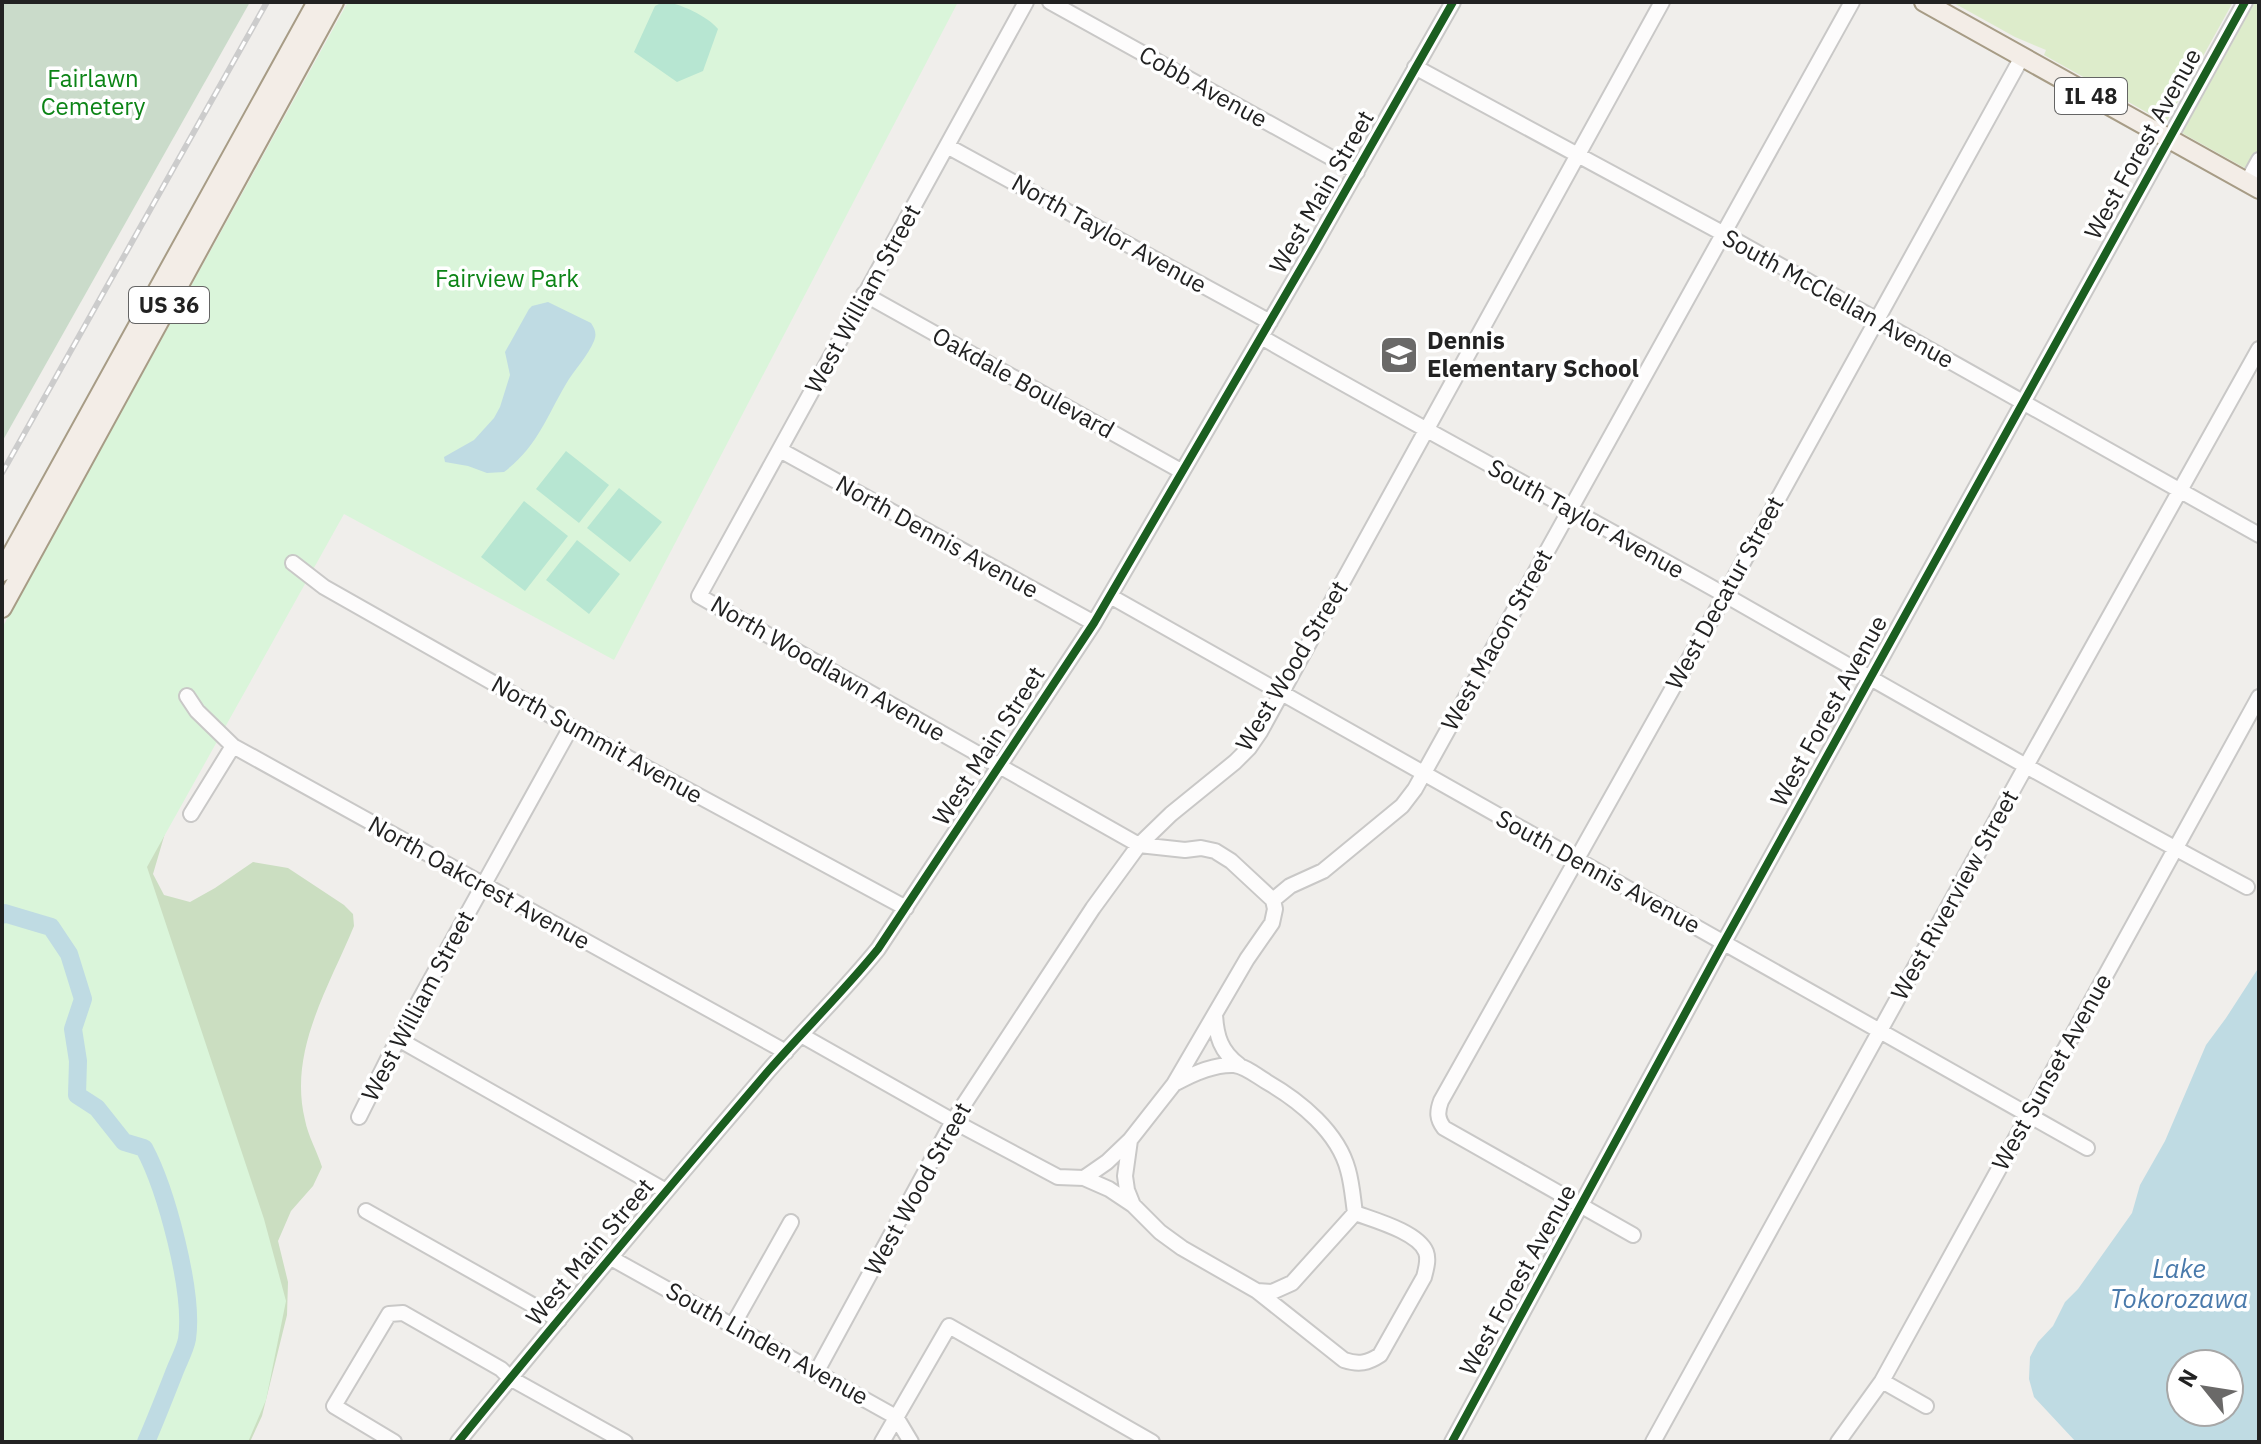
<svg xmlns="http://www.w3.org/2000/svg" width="2261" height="1444" viewBox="0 0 2261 1444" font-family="'IBM Plex Sans',sans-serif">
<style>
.grass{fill:#ddeccb}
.forest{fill:#cbdec1}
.cemetery{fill:#cadbca}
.park{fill:#daf5da}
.pitch{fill:#b7e6d2}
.water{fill:#bfdbe3;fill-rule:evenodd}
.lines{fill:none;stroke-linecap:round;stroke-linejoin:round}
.river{stroke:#bfdbe3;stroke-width:18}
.minor-casing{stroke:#c9c8c7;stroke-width:18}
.major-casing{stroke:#a79c86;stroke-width:22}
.minor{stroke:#fdfcfc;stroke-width:14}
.major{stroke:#f3ede7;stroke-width:18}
.rail-casing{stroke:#ccc;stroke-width:6}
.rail{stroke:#fff;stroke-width:3;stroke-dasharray:9;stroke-linecap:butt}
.cycleway-casing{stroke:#fff;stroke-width:13}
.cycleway{stroke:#1b5e20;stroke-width:8}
.labels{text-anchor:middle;stroke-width:7;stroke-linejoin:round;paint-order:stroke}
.shield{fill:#fff;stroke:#646464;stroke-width:2}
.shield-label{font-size:22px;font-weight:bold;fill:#222}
.park-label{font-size:24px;fill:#0c8416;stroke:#fff}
.street-label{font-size:24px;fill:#222;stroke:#fff}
.poi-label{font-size:24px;font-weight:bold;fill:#222;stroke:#fff;text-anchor:start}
.water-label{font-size:26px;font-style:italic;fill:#4a7aab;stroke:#fff}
</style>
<rect width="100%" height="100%" fill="#f0eeeb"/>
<path class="grass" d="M1952 2H2233L2166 123 2044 55 2046 50 2015 37Z
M2255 2H2259V176L2182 133Z"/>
<path class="forest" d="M173 806 153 874 164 895 190 902 215 888 253 862 288 868 344 905 353 914 354 926C329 987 288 1051 305 1120 308 1136 317 1151 322 1167L313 1186 291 1211 278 1241 288 1282 287 1315 262 1416 250 1442H2V814Z"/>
<path class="cemetery" d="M2 2H250L2 442Z"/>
<path class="park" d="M348 2H958L614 660 344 514 147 867 264 1219 286 1301 266 1400 248 1442H2V628Z"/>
<path class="pitch" d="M663 2C678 2 709 17 718 29L703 71 677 82 634 52 655 6Z
M566 451 609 485 579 523 536 489Z
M619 488 662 522 630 562 587 528Z
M524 501 568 536 525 591 481 557Z
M577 540 620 574 589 614 546 580Z"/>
<path class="water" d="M548 302 591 323C595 329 597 334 594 341 588 356 574 370 566 384 546 418 537 447 504 472L487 473 468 466 445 462 444 457 474 440 494 418 500 407 510 375 505 352 529 309 532 306Z
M2259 967V1442H2076L2034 1397 2029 1379 2030 1357 2038 1342 2053 1326 2065 1302 2078 1289 2132 1213 2140 1185 2165 1141 2206 1045 2226 1018ZM2181 1364H2229V1412H2181Z"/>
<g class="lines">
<path class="river" d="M2 915 4 913 51 927 69 954 83 999 73 1029 78 1061 77 1095 97 1108 124 1142 144 1148C166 1189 194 1292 187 1339 185 1350 178 1362 174 1373 165 1396 156 1419 146 1442"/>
<defs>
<path id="minor" d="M1026 2 699 596 1139 845 1185 850 1201 848 1215 851 1231 861 1273 900
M1050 2 1357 172
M1415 67 1724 234 2259 535
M947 146 1270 322
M2247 182 2259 160
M864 294 1181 471
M1261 337C1415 425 1571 508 1725 595 1898 694 2071 793 2247 887
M780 450 1094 623
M293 563 324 587 571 727 906 908
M1110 596 2087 1148
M187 696 197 711 233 746 786 1052
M191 814 233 746
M1215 1014C1216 1036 1221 1052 1239 1065
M801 1035 953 1121 1058 1177 1084 1178 1109 1189 1133 1205 1160 1232 1182 1248 1257 1291 1272 1292 1292 1283 1355 1213C1353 1199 1352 1184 1348 1170 1338 1132 1300 1101 1267 1082 1257 1076 1245 1066 1234 1065 1214 1064 1194 1073 1176 1083
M398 1039 666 1191
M359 1117 398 1039 571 727
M1084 1178 1107 1162 1130 1140
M1133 1205 1127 1190 1125 1176 1130 1140 1174 1084 1247 959 1272 923 1275 909 1273 900 1290 886 1323 871 1402 806 1415 789 1852 2
M366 1211 559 1320
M1633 1235 1444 1128C1437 1119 1437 1112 1441 1101L1725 595 2022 57
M611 1258 896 1417 911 1442
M1257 1291 1344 1360C1359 1365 1368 1363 1380 1355L1424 1277C1426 1269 1429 1260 1426 1252 1418 1232 1374 1220 1355 1213
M733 1325 791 1222
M817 1371 953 1121 1093 908 1139 845 1171 814 1235 762 1249 748 1260 732 1662 2
M1882 1381 1926 1406
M394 1442 334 1406 389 1314 403 1313 501 1369 510 1378 625 1442
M458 1442C560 1317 664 1193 769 1070 805 1029 844 991 878 949L1094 623 1314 246 1453 2
M882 1442 949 1326 1152 1442
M1452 1442 1724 942 2245 2
M1653 1442 2026 766 2259 349
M1838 1442 1882 1381 2259 697"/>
<path id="major" d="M1924 2 2259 189
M2 572 317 2
M2 608 334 2"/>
</defs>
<use href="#minor" class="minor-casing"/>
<use href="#major" class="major-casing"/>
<use href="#minor" class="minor"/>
<use href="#major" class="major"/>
<defs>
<path id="rail" d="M2 473 267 2"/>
</defs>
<use href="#rail" class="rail-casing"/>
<use href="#rail" class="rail"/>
<defs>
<path id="cycleway" d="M458 1442C560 1317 664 1193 769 1070 805 1029 844 991 878 949L1094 623 1314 246 1453 2
M1452 1442 1724 942 2245 2"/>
</defs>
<use href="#cycleway" class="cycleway-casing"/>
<use href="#cycleway" class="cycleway"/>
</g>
<defs>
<symbol id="school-square" viewBox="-11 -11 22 22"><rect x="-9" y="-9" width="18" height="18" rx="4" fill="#6a6968" stroke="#fff"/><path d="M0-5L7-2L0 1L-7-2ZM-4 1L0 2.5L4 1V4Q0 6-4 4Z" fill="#fff"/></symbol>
</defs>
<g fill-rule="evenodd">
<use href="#school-square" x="1377" y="333" width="44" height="44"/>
</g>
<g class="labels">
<g class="shield">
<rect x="2055" y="78" width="72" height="36" rx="6"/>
<rect x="129" y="287" width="80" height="36" rx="6"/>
</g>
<g class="shield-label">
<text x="2091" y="104">IL 48</text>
<text x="169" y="313">US 36</text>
</g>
<g class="park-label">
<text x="93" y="87">Fairlawn<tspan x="93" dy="28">Cemetery</tspan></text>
<text x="507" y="287">Fairview Park</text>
</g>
<g class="street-label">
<text transform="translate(1203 87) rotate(29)" y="8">Cobb Avenue</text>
<text transform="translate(2143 144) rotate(-61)" y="8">West Forest Avenue</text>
<text transform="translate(1322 192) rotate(-60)" y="8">West Main Street</text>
<text transform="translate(1109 234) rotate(29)" y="8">North Taylor Avenue</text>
<text transform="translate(863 299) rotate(-61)" y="8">West William Street</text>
<text transform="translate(1838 299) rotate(29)" y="8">South McClellan Avenue</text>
<text transform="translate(1023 383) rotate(29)" y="8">Oakdale Boulevard</text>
<text transform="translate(1586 519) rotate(29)" y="8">South Taylor Avenue</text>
<text transform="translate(937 537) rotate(29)" y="8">North Dennis Avenue</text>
<text transform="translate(1725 593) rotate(-61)" y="8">West Decatur Street</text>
<text transform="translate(1497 640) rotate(-61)" y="8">West Macon Street</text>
<text transform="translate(1292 666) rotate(-59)" y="8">West Wood Street</text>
<text transform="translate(828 669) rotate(30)" y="8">North Woodlawn Avenue</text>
<text transform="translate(1829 711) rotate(-61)" y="8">West Forest Avenue</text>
<text transform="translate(597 740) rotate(29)" y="8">North Summit Avenue</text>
<text transform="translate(989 746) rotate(-57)" y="8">West Main Street</text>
<text transform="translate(1598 872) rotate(29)" y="8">South Dennis Avenue</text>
<text transform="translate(479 883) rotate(29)" y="8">North Oakcrest Avenue</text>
<text transform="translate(1955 895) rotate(-61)" y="8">West Riverview Street</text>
<text transform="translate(418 1006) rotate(-62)" y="8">West William Street</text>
<text transform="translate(2052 1072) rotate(-61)" y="8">West Sunset Avenue</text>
<text transform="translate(918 1189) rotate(-61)" y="8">West Wood Street</text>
<text transform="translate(590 1252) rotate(-50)" y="8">West Main Street</text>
<text transform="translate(1518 1280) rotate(-61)" y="8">West Forest Avenue</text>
<text transform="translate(767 1344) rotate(29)" y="8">South Linden Avenue</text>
</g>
<g class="poi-label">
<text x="1427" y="349">Dennis<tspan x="1427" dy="28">Elementary School</tspan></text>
</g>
<g class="water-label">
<text x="2179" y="1278">Lake<tspan x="2179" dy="30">Tokorozawa</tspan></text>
</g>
</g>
<rect width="2261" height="1444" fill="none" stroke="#222222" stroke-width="8"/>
<g transform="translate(2205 1388) rotate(300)"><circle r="38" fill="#ffffff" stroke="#a7a7a7" stroke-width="2"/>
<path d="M0-6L14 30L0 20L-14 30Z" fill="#6a6968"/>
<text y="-12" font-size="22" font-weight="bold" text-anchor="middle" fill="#222222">N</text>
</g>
</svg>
